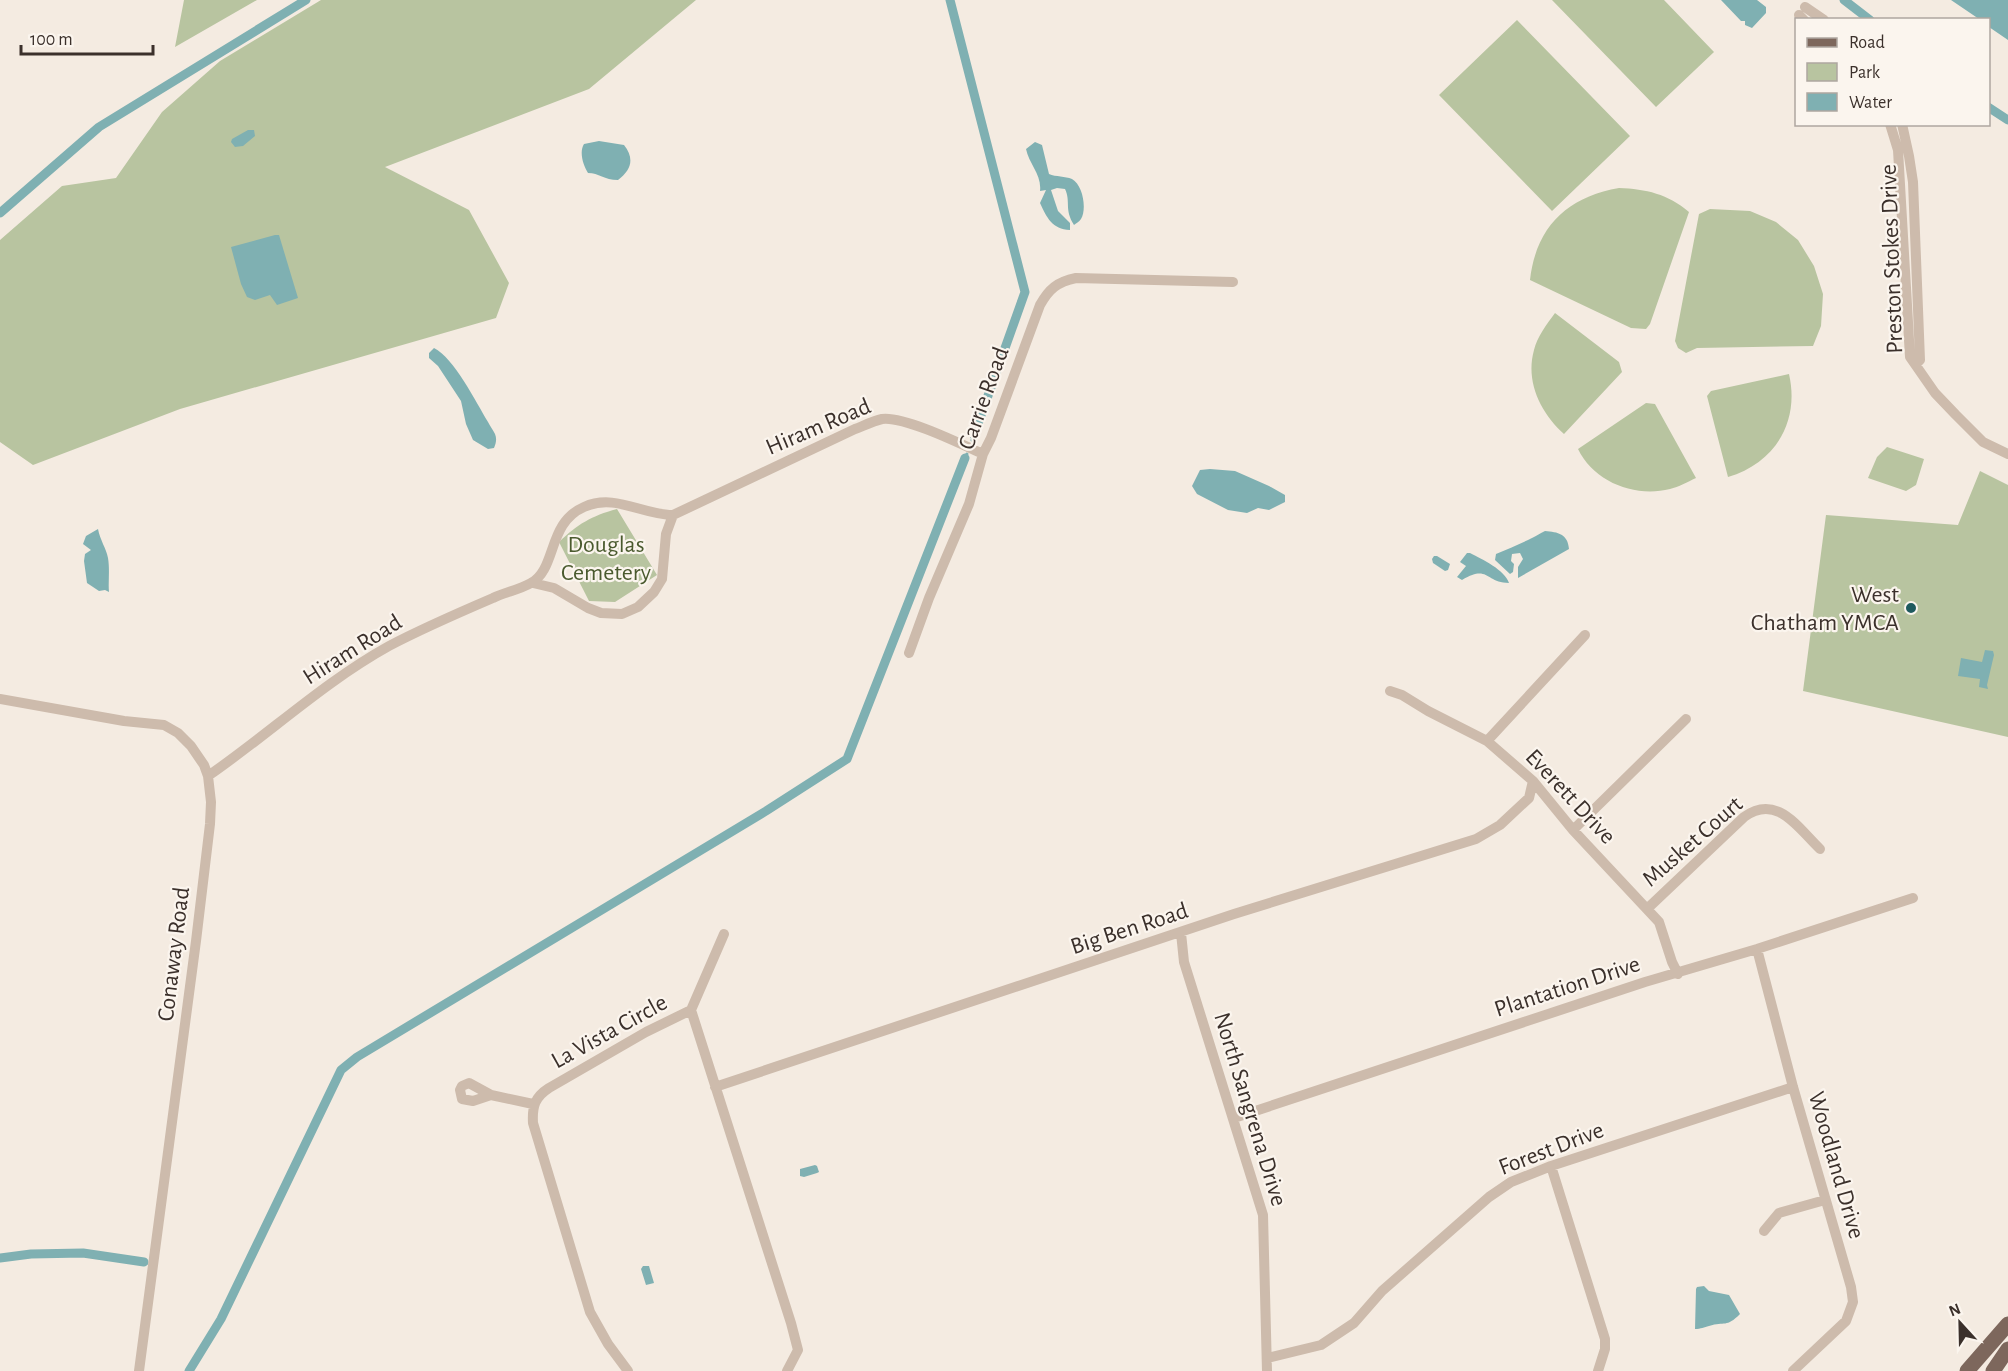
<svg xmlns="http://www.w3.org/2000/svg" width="2008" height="1371" viewBox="0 0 2008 1371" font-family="'Alegreya Sans',sans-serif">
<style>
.green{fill:#b8c4a0}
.water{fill:#7fb0b2}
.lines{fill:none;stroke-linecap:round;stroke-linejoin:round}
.stream{stroke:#7fb0b2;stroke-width:3}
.canal{stroke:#7fb0b2;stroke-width:9}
.street{stroke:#cdbbac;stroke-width:10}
.primary{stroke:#7d675c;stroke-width:15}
.poi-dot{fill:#1f5a5e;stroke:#fbf5ee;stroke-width:2}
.labels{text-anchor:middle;stroke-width:4.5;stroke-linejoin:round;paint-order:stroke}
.street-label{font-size:24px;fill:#3b302b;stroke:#fbf5ee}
.park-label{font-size:24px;fill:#4a5a2e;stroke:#fbf5ee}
.poi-label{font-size:24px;fill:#3b302b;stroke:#fbf5ee;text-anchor:end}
</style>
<rect width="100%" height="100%" fill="#f4ebe1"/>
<path class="green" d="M184 0H257L175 47Z
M321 0H696L589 89 385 167 469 210 509 283 496 318 180 409 33 465 0 442V240L62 186 116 178 162 112 220 61Z
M1552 0H1664L1714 52 1656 107Z
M1517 20 1630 136 1552 211 1439 95Z
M1619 188C1646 189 1668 194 1689 212L1650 324 1646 329 1631 328 1530 280C1536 227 1567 197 1619 188Z
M1710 209 1750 211 1776 222 1798 240 1814 266 1823 294 1821 326 1813 346 1697 348 1686 353 1678 348 1675 341 1699 214Z
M1555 313 1619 362 1622 372 1564 434C1541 413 1525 382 1534 350 1537 337 1547 324 1555 313Z
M1789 374C1800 422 1775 463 1728 477L1707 396 1711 391Z
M1646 403 1655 404 1696 478C1687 482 1679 487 1670 489 1635 498 1594 482 1578 449Z
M1887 447 1924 459 1916 485 1906 491 1868 478 1877 457Z
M1980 471 2008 485V737L1803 691 1826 515 1958 525Z
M617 509 657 575 615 602 589 601 559 542C578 524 591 516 617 509Z"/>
<path class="water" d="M1721 0H1757L1766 7V13L1752 28 1745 25V21H1741Z
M1951 0H2008V40L1989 27 1988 20 1979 19Z
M248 130H254L255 136 243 146 235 147 231 142 232 139Z
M599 141 624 145C635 159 631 170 618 180 604 180 599 173 588 173 583 165 579 152 584 144Z
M1035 142 1042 145 1049 174C1056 177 1065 176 1072 179 1083 185 1087 209 1081 219 1079 222 1076 223 1074 225 1064 209 1071 202 1065 189L1057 188 1051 190 1058 211 1070 223V230C1052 229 1047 218 1040 203L1046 190 1040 191C1042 175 1029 164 1026 149Z
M275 235H279L298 298 277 305 270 295 255 300 247 297 241 284 231 247Z
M434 348C454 358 476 402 488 422 490 426 493 430 495 434 497 439 496 443 494 448L488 449 473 440 466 424 461 401 438 366 429 358V353Z
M1210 469 1235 471 1269 486 1285 495V502L1269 510 1258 508 1247 513 1228 510 1197 494 1192 486 1200 470Z
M98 529C100 540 106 548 108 558 110 570 108 583 109 592L105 590 99 591 87 583 84 561 85 554 91 550 83 544 86 536Z
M1545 531C1558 532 1568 534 1569 549L1518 578V567L1523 559 1520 553 1512 554 1511 561 1514 564 1513 572 1510 574 1495 560 1496 554C1508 549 1520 544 1532 538 1537 536 1540 533 1545 531Z
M1467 553H1470C1482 559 1505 570 1509 583 1485 583 1489 564 1462 580L1457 577 1466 566 1460 562Z
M1434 556H1437L1450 564 1448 570 1445 571 1433 563 1432 559Z
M1985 650 1993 651 1994 655 1987 685 1988 689 1979 687 1980 679 1958 676 1961 658 1982 662Z
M815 1165 817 1166 819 1172 817 1173 804 1177 800 1176V1169Z
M643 1266H649L654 1283 646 1285 641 1269Z
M1704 1286 1709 1291 1729 1295 1740 1314C1726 1328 1725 1321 1709 1326 1704 1327 1701 1329 1695 1329L1696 1289 1697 1287Z"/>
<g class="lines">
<path class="stream" d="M972 440 974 435
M965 458 967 454"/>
<path class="canal" d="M950 0 1025 292 974 435
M1844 0 1870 20
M1988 107 2008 120
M0 213 99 127 306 0
M0 1258 31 1254 83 1253 144 1262
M189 1371 221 1319 341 1070 357 1057 766 811 847 759 965 458"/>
<path class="street" d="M1805 7 1824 20
M1799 15 1804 20
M1890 124 1898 150 1910 357 1935 393 1956 415 1983 442 2008 454
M1902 124 1909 156 1913 182 1920 360 1916 364
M533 583 554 588 588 608 601 613 622 614 638 607 654 592 662 579 666 534 673 515
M909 653 929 598 969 504 983 454 991 438 1040 305C1049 289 1057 282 1076 278L1233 282
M1390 691 1402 695 1428 711 1487 741 1533 781 1573 830 1659 922 1672 962 1678 974
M0 699 124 721 164 725 178 733 191 746 204 765 208 776 211 802 210 824 196 941 139 1371
M1487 741 1585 635
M208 776C269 734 324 682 389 646 423 628 458 613 493 598 505 592 519 590 531 583 557 569 547 523 584 507 615 493 642 515 673 515L855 429C863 426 873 421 882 419 904 416 961 444 983 454
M1573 830 1686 719
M1648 908 1744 817C1777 793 1798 828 1820 849
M1181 933 1184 962 1263 1215 1267 1371
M1757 949 1793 1087 1851 1287 1853 1302 1846 1321 1793 1371
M691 1010 791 1323 798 1350 787 1371
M691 1010 724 934
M715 1087 1234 914 1476 839 1500 825 1529 798 1533 781
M491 1095 473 1101 462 1099 460 1090 462 1086 469 1083 491 1095 533 1104
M1234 1118 1645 982 1757 949 1913 898
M1551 1166 1605 1339V1349L1598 1371
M1764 1231 1779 1213 1825 1200
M1267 1358 1321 1345 1354 1323 1382 1291 1489 1197 1511 1182 1551 1166 1793 1087
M628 1371 608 1344 590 1312 533 1123C532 1106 535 1097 549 1088L646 1032 691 1010"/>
<path class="primary" d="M1967 1371 2008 1324
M1993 1371 2008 1349"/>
</g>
<circle class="poi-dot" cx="1911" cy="608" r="6"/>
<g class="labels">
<g class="street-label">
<text transform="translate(1891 259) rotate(-92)" y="8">Preston Stokes Drive</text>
<text transform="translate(983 398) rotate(-70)" y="8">Carrie Road</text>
<text transform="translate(818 426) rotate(-23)" y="8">Hiram Road</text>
<text transform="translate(352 649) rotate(-32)" y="8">Hiram Road</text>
<text transform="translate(1571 796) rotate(47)" y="8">Everett Drive</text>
<text transform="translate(1692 841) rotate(-41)" y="8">Musket Court</text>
<text transform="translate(1129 928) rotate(-18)" y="8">Big Ben Road</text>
<text transform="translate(173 954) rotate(-83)" y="8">Conaway Road</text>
<text transform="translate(1567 986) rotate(-18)" y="8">Plantation Drive</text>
<text transform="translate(609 1031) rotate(-29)" y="8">La Vista Circle</text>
<text transform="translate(1251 1109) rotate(73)" y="8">North Sangrena Drive</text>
<text transform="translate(1551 1148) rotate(-21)" y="8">Forest Drive</text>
<text transform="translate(1837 1165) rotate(74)" y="8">Woodland Drive</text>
</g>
<g class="park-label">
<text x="606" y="552">Douglas<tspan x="606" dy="28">Cemetery</tspan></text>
</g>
<g class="poi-label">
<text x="1899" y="602">West<tspan x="1899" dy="28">Chatham YMCA</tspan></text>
</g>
</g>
<rect x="1795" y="18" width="195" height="108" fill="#fbf5ee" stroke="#aea6a0" stroke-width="1.5"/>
<rect x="1807" y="38" width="30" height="9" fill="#7d675c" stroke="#aea6a0" stroke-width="1.5"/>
<text x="1849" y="48" font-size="18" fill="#3b302b">Road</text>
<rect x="1807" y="63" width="30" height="18" fill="#b8c4a0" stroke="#aea6a0" stroke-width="1.5"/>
<text x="1849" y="78" font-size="18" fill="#3b302b">Park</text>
<rect x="1807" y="93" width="30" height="18" fill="#7fb0b2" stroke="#aea6a0" stroke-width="1.5"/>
<text x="1849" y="108" font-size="18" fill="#3b302b">Water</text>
<g transform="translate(1960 1323) rotate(338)" stroke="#fbf5ee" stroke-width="4.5" paint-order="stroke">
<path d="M0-4.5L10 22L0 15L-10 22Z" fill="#3b302b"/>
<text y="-9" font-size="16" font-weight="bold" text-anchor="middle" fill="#3b302b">N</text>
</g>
<path d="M21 45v9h132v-9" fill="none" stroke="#3b302b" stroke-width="3"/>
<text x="30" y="45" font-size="18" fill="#3b302b" stroke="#fbf5ee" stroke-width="4.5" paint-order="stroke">100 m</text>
</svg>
